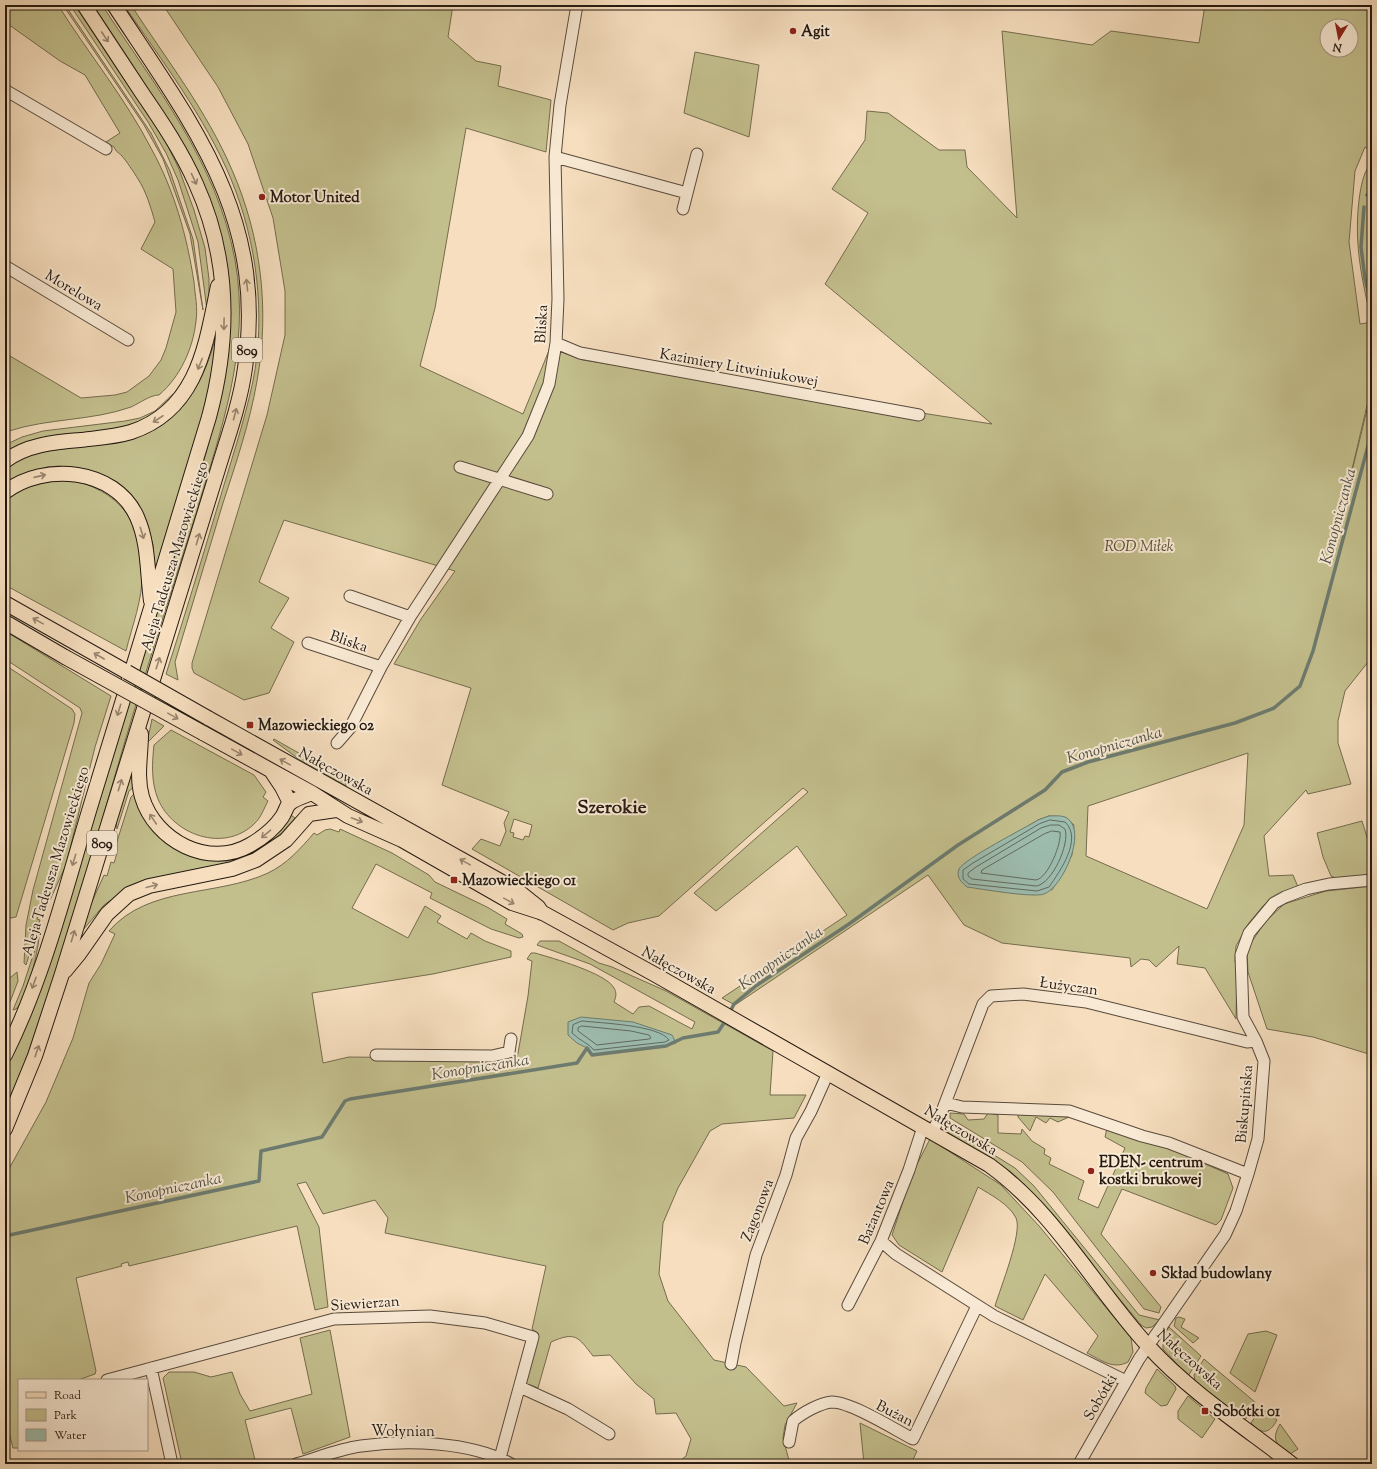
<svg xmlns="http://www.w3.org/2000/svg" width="1377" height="1469" viewBox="0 0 1377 1469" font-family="'Sorts Mill Goudy',serif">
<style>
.green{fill:#c3bf8d;stroke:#746c4e;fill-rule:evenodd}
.water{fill:#9dbcae;stroke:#6d7b6f}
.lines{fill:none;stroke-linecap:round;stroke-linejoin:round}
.shore{stroke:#606a5f;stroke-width:1}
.stream{stroke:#6d7b6f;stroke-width:3.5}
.minor-casing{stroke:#584a3c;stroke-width:13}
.major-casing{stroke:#241910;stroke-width:16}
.minor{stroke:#f9ead5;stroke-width:11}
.major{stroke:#f6debe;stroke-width:14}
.major-bridge-casing{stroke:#241910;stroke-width:16;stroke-linecap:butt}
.major-bridge{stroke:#f6debe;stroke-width:14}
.oneway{stroke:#988570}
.poi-dot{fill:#8f2418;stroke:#f9ead5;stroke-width:1.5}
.labels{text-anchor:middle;stroke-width:4;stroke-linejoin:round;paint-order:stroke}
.shield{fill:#f9ead5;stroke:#64584b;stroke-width:1}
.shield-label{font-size:14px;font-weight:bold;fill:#241910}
.poi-label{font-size:15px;font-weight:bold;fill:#241910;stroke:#f9ead5;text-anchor:start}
.street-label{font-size:15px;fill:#241910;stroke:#f9ead5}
.park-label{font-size:15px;font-style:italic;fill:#544b36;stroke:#f9ead5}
.water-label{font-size:16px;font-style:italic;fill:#4e5247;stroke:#f9ead5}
.district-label{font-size:19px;font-weight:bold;fill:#241910;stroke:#f9ead5}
</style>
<rect width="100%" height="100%" fill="#f6debe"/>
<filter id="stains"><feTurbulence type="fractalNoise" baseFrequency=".005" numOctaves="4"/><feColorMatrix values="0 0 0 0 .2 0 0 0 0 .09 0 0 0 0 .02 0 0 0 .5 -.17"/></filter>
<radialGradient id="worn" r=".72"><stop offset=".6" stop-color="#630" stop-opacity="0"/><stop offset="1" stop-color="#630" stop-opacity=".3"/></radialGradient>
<path class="green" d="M5 5H58C88 53 126 99 152 150 174 190 187 236 194 282 195 295 198 308 196 321 193 349 180 377 159 395 150 395 140 403 131 407 92 421 49 418 9 431L5 408V353L81 398 115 395 127 392 149 376 161 360 166 348 176 312 173 269 141 249 155 222C151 208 146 191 138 179 135 174 125 159 122 156 118 152 116 152 114 147L106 142 120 133 85 75 60 61 5 22Z
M63 5H65L151 133 170 171 193 239 203 310 190 234 163 159 144 125Z
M70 5H76L163 136 179 169 194 210 205 248 209 279V310L192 372 162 409 136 424 5 453V445L22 437 43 431 125 421 140 418 155 411 175 392 193 365 207 310 198 242 178 180 166 153 148 122Z
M91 5H102C155 86 217 162 235 260 251 349 221 429 196 514 175 580 154 645 134 711 106 804 81 897 50 988 36 1030 23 1071 5 1110V1069L27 1017 170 572 206 453 222 391 229 345 228 280 217 223Z
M124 5H131C166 59 207 111 232 170 261 236 270 310 257 381 250 422 236 463 223 503 207 556 191 609 175 662L178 680 166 674C184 618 201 562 218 505 230 464 244 423 253 381 266 315 257 242 231 179 205 117 162 61 124 5Z
M163 5H251L257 8 258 5H453L448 37 476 61 501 66 498 86 551 100 546 152 466 128 435 308 420 366 523 414 550 348 583 360 992 424 825 284 868 213 832 189 865 140 867 111 888 113 939 150H965L967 167 1017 218 1002 31 1092 45 1111 31 1199 43 1205 5H1363L1372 7V153L1365 147 1355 171 1349 242 1360 324 1372 322V384L1343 508 1372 389V657L1345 691 1338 721V743L1351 784 1308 794 1306 790 1264 836 1269 876 1293 875 1298 887 1276 895 1263 906 1249 923 1236 946 1235 961 1237 971 1236 1019 1205 968 1177 964 1179 946 1156 967 1149 960 1141 959 1131 967 1130 958 1002 943 964 925 928 875 735 1005 722 998 847 915 797 846 716 911 694 893 808 792 803 788 659 916 628 923 613 930 472 849 481 839 500 846 506 831 504 823 509 812 442 785 471 688 394 664 421 619 455 571 284 520 259 582 289 598 271 628 294 642 269 693 244 700 194 673 192 668V663L267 415 285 335V291L273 218 248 144 218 87ZM1327 26H1351V50H1327ZM1248 753 1244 825 1207 909 1086 856 1088 806ZM1049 816C1060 816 1066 817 1074 825L1072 855 1052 890 971 860 1038 820ZM514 819 532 825 529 837 525 836 523 840 513 837 514 833 510 832Z
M695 52 759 65 749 137 684 113Z
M1372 162V322C1361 278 1353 238 1360 193 1362 182 1364 171 1372 162Z
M214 343H216L213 370 205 407 156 569H154L153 545 147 523 81 469 59 466 47 467 21 475 5 485V470C22 454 45 451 67 448 88 445 111 445 131 439 177 427 202 387 214 343Z
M68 479C120 491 142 520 142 573 143 599 132 626 126 651L5 585V502C25 484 42 483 68 479Z
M5 631 111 696 95 747 66 865 50 900 47 899 43 909 40 908 37 919 40 920 26 965 24 963 26 925 33 890 82 713 80 708 5 659Z
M5 665 72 709 75 714 74 723 16 917 5 919Z
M152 719 164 726 147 743Z
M171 730 254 775 266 792 263 797 268 801C264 808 261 818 254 824 224 853 173 835 158 799 151 782 152 763 154 745Z
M274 739 304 756 306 753 339 772 346 780V786L300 760 273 740Z
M130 771H133L134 787 129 791 117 829 116 822Z
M135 793 146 821 163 840 186 854 211 859 283 826 291 815 295 818 276 839 252 855 229 863 125 890 104 905 83 930 86 915 104 875 107 876 111 862 114 863 117 853 114 851 131 797Z
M1362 821 1372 853V874L1340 880 1331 876 1323 857 1317 833Z
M330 829 339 832 340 829 392 853 429 875 435 882 487 907 507 919 505 924 522 934 523 937 519 938 491 929 430 898 432 893 376 864 352 908 408 938 425 906 441 916 437 922 467 939 471 933 485 941 511 951V957L433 974 312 993 323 1063 349 1057 517 1059 528 996 532 961 527 959 531 953H535C552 958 606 973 614 988 617 993 616 997 614 1002L633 1014 639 1007 649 1006 692 1029 695 1022 590 964 537 945 540 941H559L599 963 612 967 666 991 773 1051 770 1095H806L794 1118 722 1124 710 1131 678 1188 663 1223 659 1274 668 1301 714 1360 746 1367 784 1406 797 1403 785 1425 783 1438 790 1464H676L686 1456 691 1439 676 1413 656 1414 654 1399 636 1384 610 1355 593 1356C578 1337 576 1331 551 1342L538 1388 525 1383 538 1333 532 1329 546 1266 385 1233 388 1218 375 1200 323 1214 306 1182 297 1184 319 1227 328 1307 315 1310 297 1226 129 1266 128 1262 121 1264 122 1266 76 1278 96 1371 95 1374 78 1380H19V1448H13L7 1424H5V1176L46 1102 73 1038 89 983 101 964 115 934 109 931C149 885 216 897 268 873 287 864 301 848 314 833L317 835 325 830Z
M1372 886V1055L1313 1037 1267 1029 1248 972 1247 949 1265 922 1284 904 1326 891Z
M39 937C38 952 27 999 16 1009L13 1010 23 986Z
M17 972 18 981 5 1015V982Z
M950 1113 964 1114 968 1120 984 1119 988 1113 998 1115V1133L1021 1134 1022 1129 1032 1141 1045 1149 1044 1154 1051 1158 1049 1164 1084 1181 1078 1199 1098 1208 1125 1148 1105 1137 1107 1128 1174 1150 1228 1174 1233 1188 1221 1220 1216 1225 1122 1189 1101 1234 1161 1307 1159 1313 1144 1309 1053 1192 1022 1162 950 1118Z
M1018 1114 1069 1117 1058 1122 1050 1118 1046 1123 1036 1117 1030 1131 1018 1117Z
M946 1125 1015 1168 1034 1186 1139 1315 1160 1320 1152 1327 1146 1328 1141 1325 1031 1191 1011 1172 945 1131Z
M930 1139 1001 1185 1040 1227 1131 1338 1133 1352 1128 1362C1113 1370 1101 1360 1087 1353L1098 1336 1045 1274 1023 1320 995 1306C1000 1289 1023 1232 1016 1218 1009 1204 991 1195 978 1187L942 1272 899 1245 892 1235 912 1174Z
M1179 1317 1185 1319 1181 1327 1199 1338 1193 1343 1174 1326 1176 1318Z
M1169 1327 1201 1356 1188 1376 1163 1349V1336Z
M330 1330 350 1437 303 1454 291 1408 245 1420 256 1464H182L163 1378 169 1372H194L211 1377 232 1372 240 1394 250 1411 312 1394 300 1338Z
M1266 1331 1277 1335 1255 1392 1230 1373 1248 1334Z
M1204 1359 1256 1403 1245 1420 1195 1381 1194 1375Z
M1157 1369 1175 1386 1176 1389 1167 1405 1161 1406 1145 1393 1146 1388Z
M1188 1396 1215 1419 1202 1438 1178 1419V1411Z
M1261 1408 1277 1420C1269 1435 1261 1434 1251 1423Z
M860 1423 917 1451 911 1464H864Z
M1280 1424 1298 1449 1290 1454C1276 1445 1271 1440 1280 1424Z"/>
<path class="water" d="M1049 816C1055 816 1062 815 1067 818 1088 832 1062 888 1044 894 1033 898 982 889 967 887 961 882 956 877 959 869 964 859 1025 828 1038 820Z
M581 1017 633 1022 672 1035 676 1043 666 1046 592 1055 587 1048 577 1043 568 1035V1022Z"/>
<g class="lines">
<path class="shore" d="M1050 820 1065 822C1083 839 1060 871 1049 887L1037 891 969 884 963 879V870L973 863 1039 824Z
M1051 825H1059L1065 829C1070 844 1052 884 1036 886L972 879 968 876V873L976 867 1041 828Z
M1052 831 1060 832C1062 843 1048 878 1036 880L981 873 982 870 1044 834Z
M582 1021C600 1023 659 1025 669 1040L665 1042 594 1050C588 1043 579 1040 572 1033L573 1025Z
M582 1026 631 1031 649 1035 651 1038 649 1039 597 1045 578 1031V1028Z"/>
<path class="stream" d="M1367 195 1372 191
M1364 207 1361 247 1365 279 1372 306
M729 1014 734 1004 757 985 849 924 958 845 1045 790 1062 772 1088 762 1235 723 1274 708 1300 686 1313 651 1372 431
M5 1236 259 1181 261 1151 322 1137 345 1101 350 1099 577 1063 587 1048 592 1055 666 1046 683 1038 718 1032 726 1020"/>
<defs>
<path id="minor" d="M5 90 106 149
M555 157 687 193
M683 209 697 154
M5 266 128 340
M556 343 580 353 919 415
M460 467 547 494
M350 596 410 617
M308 643 381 667
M337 743 350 728 381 667 410 617 528 436 549 384 556 343 558 299 555 157 560 105 577 5
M376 1055 492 1056 509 1052 511 1039
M946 1103 962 1107 1069 1111 1142 1136 1169 1143 1248 1174
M932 1132 939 1119 983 1004 991 996 1023 994 1086 1002 1247 1042 1256 1041
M881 1241 896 1254 994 1316 1126 1381
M848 1305 881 1241 909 1170 923 1127
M731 1364 735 1343 756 1255 786 1175 796 1138 811 1111 828 1073
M151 1368 172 1464
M107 1380 334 1319 430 1316 485 1323 533 1337 500 1458
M520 1387 568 1409 609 1434
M789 1442 793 1421C802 1413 820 1403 832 1402 851 1402 894 1429 913 1439L977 1306
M296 1464C317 1458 339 1449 361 1446 406 1440 470 1441 511 1464
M1079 1464 1139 1359 1225 1235 1236 1211 1248 1174 1258 1139 1264 1061 1256 1041 1243 1017 1241 955 1249 933 1274 903 1285 897 1306 889 1329 884 1372 880"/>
<path id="major" d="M5 461C26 445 54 442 80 440 97 438 115 437 131 432 198 410 206 344 218 286
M5 492C44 462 115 468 137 517 149 544 147 572 151 601
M5 603 127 672
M5 622 65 657
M208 718 518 891 538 907 542 913
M203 733 312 793 348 816 402 840 512 903 543 913 654 974 989 1165C1056 1213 1094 1287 1149 1347 1189 1391 1244 1427 1292 1464
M141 734C141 755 136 776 142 797 155 841 209 869 250 845 262 838 274 829 282 817 285 813 286 807 289 804 294 799 305 796 312 793
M272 772 282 787 290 803
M65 971 79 954 107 914 129 894 149 886 232 869 256 860 286 840 309 814 336 810
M5 1055C45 975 66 886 92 801 131 673 171 545 209 417 230 339 230 259 196 184 182 152 162 122 142 93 123 64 103 34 84 5
M5 1129 35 1056 62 974 223 453C232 425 241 397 245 368 267 216 192 124 114 5"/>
</defs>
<use href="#minor" class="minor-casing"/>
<use href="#major" class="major-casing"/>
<use href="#minor" class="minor"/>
<use href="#major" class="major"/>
<defs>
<path id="major-bridge" d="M65 657 203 733
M127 672 208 718"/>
</defs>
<use href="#major-bridge" class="major-bridge-casing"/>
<use href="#major-bridge" class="major-bridge"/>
</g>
<defs><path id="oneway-shaft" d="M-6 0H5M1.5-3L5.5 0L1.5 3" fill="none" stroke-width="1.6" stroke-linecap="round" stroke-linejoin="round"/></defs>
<g class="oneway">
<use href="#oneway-shaft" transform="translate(105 37) rotate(56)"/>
<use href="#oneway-shaft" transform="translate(194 179) rotate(65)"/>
<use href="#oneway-shaft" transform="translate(247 285) rotate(-96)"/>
<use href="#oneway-shaft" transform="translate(224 324) rotate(91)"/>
<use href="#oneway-shaft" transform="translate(200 364) rotate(112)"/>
<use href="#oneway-shaft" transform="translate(235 414) rotate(-75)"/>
<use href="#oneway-shaft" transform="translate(158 419) rotate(147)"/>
<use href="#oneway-shaft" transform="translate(40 476) rotate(-13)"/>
<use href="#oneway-shaft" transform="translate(142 533) rotate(73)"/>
<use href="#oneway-shaft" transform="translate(198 539) rotate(-73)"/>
<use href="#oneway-shaft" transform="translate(38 621) rotate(-151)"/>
<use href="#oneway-shaft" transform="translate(99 656) rotate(-150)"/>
<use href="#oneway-shaft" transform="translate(158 663) rotate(-72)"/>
<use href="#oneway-shaft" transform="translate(119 710) rotate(107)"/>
<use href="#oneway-shaft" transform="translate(173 716) rotate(29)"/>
<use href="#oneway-shaft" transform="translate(237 752) rotate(29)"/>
<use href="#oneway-shaft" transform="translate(285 762) rotate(-151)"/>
<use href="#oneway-shaft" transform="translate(120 785) rotate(-73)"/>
<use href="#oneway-shaft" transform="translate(153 819) rotate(-124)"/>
<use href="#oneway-shaft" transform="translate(357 820) rotate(21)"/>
<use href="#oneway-shaft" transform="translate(266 834) rotate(140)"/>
<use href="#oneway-shaft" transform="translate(74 860) rotate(107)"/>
<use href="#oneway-shaft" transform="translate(465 862) rotate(-151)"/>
<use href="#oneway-shaft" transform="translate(152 886) rotate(-15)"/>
<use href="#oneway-shaft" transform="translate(509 901) rotate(29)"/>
<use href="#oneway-shaft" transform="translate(73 936) rotate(-73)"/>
<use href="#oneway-shaft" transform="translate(34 983) rotate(110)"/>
<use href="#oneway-shaft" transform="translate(37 1051) rotate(-71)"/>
</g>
<g class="poi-dot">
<circle cx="793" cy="31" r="4"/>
<circle cx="262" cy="197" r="4"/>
<rect x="246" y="721" width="8" height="8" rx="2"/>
<rect x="450" y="876" width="8" height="8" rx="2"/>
<circle cx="1091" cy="1171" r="4"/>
<circle cx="1153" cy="1273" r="4"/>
<rect x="1201" y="1407" width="8" height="8" rx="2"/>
</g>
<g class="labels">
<g class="shield">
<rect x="232" y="338" width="30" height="24" rx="3"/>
<rect x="87" y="831" width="30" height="24" rx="3"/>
</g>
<g class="shield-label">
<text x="247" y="355">809</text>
<text x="102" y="848">809</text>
</g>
<g class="poi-label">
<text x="801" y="36">Agit</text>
<text x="270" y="202">Motor United</text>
<text x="258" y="730">Mazowieckiego 02</text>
<text x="462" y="885">Mazowieckiego 01</text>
<text x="1099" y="1167">EDEN- centrum<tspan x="1099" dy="17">kostki brukowej</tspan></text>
<text x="1161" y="1278">Skład budowlany</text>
<text x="1213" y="1416">Sobótki 01</text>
</g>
<g class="street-label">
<text transform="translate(74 290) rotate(31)" y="5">Morelowa</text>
<text transform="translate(541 324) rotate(-87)" y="5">Bliska</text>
<text transform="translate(739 367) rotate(10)" y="5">Kazimiery Litwiniukowej</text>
<text transform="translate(174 556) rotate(-73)" y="5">Aleja Tadeusza Mazowieckiego</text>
<text transform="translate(349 641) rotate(19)" y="5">Bliska</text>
<text transform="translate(336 771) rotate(29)" y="5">Nałęczowska</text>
<text transform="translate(55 861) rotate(-73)" y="5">Aleja Tadeusza Mazowieckiego</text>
<text transform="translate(679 970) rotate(29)" y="5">Nałęczowska</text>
<text transform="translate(1069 986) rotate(8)" y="5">Łużyczan</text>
<text transform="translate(1244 1104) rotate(-85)" y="5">Biskupińska</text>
<text transform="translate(961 1130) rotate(31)" y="5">Nałęczowska</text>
<text transform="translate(757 1210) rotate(-69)" y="5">Zagonowa</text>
<text transform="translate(876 1212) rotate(-67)" y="5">Bażantowa</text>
<text transform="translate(365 1303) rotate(-4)" y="5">Siewierzan</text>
<text transform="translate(1190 1359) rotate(42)" y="5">Nałęczowska</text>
<text transform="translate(1100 1397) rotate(-60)" y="5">Sobótki</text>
<text transform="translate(895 1413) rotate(27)" y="5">Bużan</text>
<text x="403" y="1436">Wołynian</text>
</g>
<g class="park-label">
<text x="1139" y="551">ROD Miłek</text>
</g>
<g class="water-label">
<text transform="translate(1337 516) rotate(-75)" y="6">Konopniczanka</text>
<text transform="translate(1114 744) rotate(-16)" y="6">Konopniczanka</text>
<text transform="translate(780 957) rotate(-35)" y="6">Konopniczanka</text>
<text transform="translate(480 1066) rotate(-9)" y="6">Konopniczanka</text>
<text transform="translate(173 1187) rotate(-12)" y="6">Konopniczanka</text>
</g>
<g class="district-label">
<text x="612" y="813">Szerokie</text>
</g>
</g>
<rect width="1377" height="1469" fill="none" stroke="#f6debe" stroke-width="20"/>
<rect x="6" y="6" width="1365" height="1457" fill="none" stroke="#241910" stroke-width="2"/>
<rect x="10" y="10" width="1357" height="1449" fill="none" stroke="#241910"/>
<rect x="18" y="1379" width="130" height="72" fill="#f9ead5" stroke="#a49686"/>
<rect x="26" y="1392" width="20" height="6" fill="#f6debe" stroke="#a49686"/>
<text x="54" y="1399" font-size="12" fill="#241910">Road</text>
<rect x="26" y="1409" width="20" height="12" fill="#c3bf8d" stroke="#a49686"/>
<text x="54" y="1419" font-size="12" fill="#241910">Park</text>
<rect x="26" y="1429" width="20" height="12" fill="#9dbcae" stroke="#a49686"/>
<text x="54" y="1439" font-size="12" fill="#241910">Water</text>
<g transform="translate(1339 38) rotate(190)"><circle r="19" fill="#f9ead5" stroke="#a49686"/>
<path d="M0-3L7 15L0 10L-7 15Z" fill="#8f2418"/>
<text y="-6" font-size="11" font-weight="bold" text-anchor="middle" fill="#241910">N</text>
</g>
<rect width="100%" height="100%" filter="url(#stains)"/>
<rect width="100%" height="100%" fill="url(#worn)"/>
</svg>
